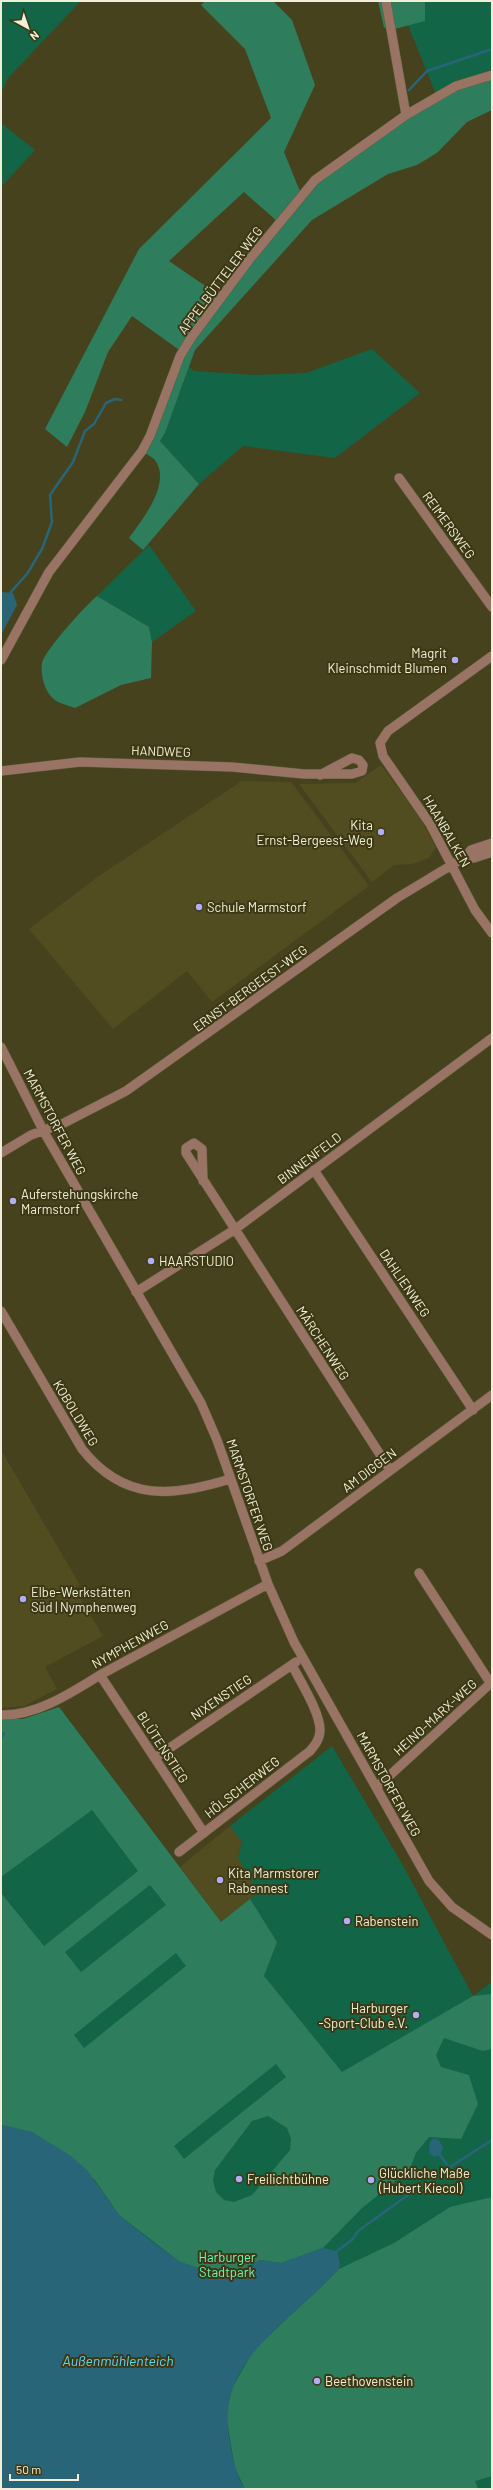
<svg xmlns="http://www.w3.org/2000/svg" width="493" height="2490" viewBox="0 0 493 2490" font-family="Barlow,sans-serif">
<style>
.built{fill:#524d20}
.green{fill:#136547}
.forest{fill:#2e7d5d;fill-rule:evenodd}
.water{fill:#296579}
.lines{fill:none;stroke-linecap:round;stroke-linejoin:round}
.stream{stroke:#296579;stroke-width:2.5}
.minor-casing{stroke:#615e3c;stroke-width:10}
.minor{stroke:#997465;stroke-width:9}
.poi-dot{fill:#aeaefb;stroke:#3c3813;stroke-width:1.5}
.labels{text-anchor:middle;stroke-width:4;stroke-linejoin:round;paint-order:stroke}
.street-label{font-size:13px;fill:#f1efda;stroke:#3c3813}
.poi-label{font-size:13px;fill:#f1efda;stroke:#3c3813;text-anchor:start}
.park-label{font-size:13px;fill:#70f8bf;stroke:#3c3813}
.water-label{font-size:14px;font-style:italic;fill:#62d4fb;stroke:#3c3813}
</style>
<rect width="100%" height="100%" fill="#46421e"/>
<path class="built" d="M381 765 419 816 436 847 429 858 412 864 394 865 372 882 299 784 355 783Z
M242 781 291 782 369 886 212 1002 187 971 113 1029 29 929 96 878Z
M1 1450 80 1585 74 1588 103 1636 45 1667 57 1689 24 1706 1 1708Z
M230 1826 242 1842 238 1858 259 1893 221 1922 180 1867Z"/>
<path class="green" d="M1 1H81L8 78 1 93Z
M425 1H492V75L437 97 408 25 425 21Z
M1 123 35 150 1 187Z
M372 349 420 393 335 458 243 446 199 484 160 441 165 433 189 367 194 371 255 375 306 373Z
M149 545 196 611 152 642 149 627 97 596Z
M59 1707 221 1922 258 1893 238 1858 242 1842 230 1826 332 1746 401 1862 473 1996 492 1982V2489H1V1722L24 1721Z"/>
<path class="forest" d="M205 1H273L292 20 315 85 284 152 299 189 304 194 315 180 456 86 492 75V110L467 122 438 152 427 159 417 165 388 174 312 220 195 350 165 433 160 441 199 484 143 550 129 538C142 520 172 483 155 460 152 457 146 454 142 451L182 352 132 316 108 352 85 412 67 447 45 429 139 249 271 118 245 49 201 5ZM244 192 279 223 220 296 169 261Z
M378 1H425V21L391 30 390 26 384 28Z
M97 596 149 627 152 642 151 678 121 685 75 708C69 706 63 704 58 702 45 695 40 676 42 663 45 650 85 606 97 596Z
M59 1707 221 1922 250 1899 277 1942 264 1976 342 2072 473 1996 492 1994V2049L483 2051 444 2038 436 2055 441 2067 469 2075 478 2104 461 2139 429 2137 416 2153 410 2169 361 2209 323 2248 281 2263 260 2260 227 2278 180 2262 119 2215 95 2180 43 2140 32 2132 1 2125V1893L44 1946 138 1871 92 1810 1 1877V1718L23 1719ZM150 1885 166 1905 81 1972 65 1952ZM176 1953 186 1966 84 2048 74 2035ZM276 2064 286 2077 184 2159 174 2146ZM268 2116 287 2128 291 2139 290 2150 252 2195 234 2202 224 2200 216 2192 213 2181 215 2170 252 2121Z
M492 2197V2476L475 2481 478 2489H245L235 2468 226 2416 230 2392 253 2351 339 2269 394 2243 450 2207Z"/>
<path class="water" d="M1 592 13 593 17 605 1 635Z
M1 2125 32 2132 71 2156 87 2170 119 2215 150 2240 180 2262 227 2278 260 2260 281 2263 323 2248 337 2251 340 2264 339 2269C292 2323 213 2358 230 2443 233 2459 236 2475 245 2489H1Z
M434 2138 439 2140 443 2148 440 2155 434 2157 429 2153 430 2142Z"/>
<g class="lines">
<path class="stream" d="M409 90 427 71 492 49
M9 594 27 574 42 549 52 522 50 495 73 462 85 431 94 424 106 403 115 399 121 400
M1 1738 4 1733
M440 2155 449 2167
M337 2251 352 2240 358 2231 422 2185 492 2140"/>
<defs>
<path id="minor" d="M386 1 406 115
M399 478 492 607
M492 656 388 731 380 743 383 756 430 824 475 910 492 933
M1 660 49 572 142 451 150 436 180 356 191 338 249 260 315 180 406 115 456 86 492 75
M1 771 80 762 232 767 304 774H352L362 771 363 765 359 760 352 758 320 775
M465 857 474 858 492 852
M1 1047 44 1132 201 1403 217 1440 268 1584 294 1642 429 1881 452 1907 492 1935
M1 1153 31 1135 64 1123 126 1091 397 898 465 857 471 850 492 843
M314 1170 473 1410
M203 1181 202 1149 194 1143 186 1148V1153L390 1470
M136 1292 234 1230 492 1038
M1 1311 82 1449C124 1502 172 1497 230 1479
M259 1561 282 1551 492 1395
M419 1573 491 1684
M100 1675 204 1833
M1 1715C36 1716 71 1693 100 1675L268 1584
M155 1758 296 1662
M377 1787 492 1682
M179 1852 310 1751C315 1745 320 1739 320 1730 320 1712 300 1681 292 1665"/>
</defs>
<use href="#minor" class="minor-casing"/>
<use href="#minor" class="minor"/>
</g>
<g class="poi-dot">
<circle cx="455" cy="660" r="4"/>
<circle cx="381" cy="832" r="4"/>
<circle cx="199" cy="907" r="4"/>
<circle cx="13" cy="1201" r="4"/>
<circle cx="151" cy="1261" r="4"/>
<circle cx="23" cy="1599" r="4"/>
<circle cx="220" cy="1880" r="4"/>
<circle cx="347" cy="1921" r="4"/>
<circle cx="416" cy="2015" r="4"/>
<circle cx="239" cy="2179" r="4"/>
<circle cx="371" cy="2180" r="4"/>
<circle cx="317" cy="2381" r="4"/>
</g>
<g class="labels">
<g class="street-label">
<text transform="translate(220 280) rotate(-53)" y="5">APPELBÜTTELER WEG</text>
<text transform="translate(449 525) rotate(54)" y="5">REIMERSWEG</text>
<text transform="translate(161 751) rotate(2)" y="5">HANDWEG</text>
<text transform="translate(447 831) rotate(60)" y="5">HAANBALKEN</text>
<text transform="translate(250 988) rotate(-36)" y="5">ERNST-BERGEEST-WEG</text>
<text transform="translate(55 1122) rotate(62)" y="5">MARMSTORFER WEG</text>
<text transform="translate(309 1158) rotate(-37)" y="5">BINNENFELD</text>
<text transform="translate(405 1283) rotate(56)" y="5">DAHLIENWEG</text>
<text transform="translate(323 1343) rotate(57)" y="5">MÄRCHENWEG</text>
<text transform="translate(76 1413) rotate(59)" y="5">KOBOLDWEG</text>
<text transform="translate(369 1470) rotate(-37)" y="5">AM DIGGEN</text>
<text transform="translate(250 1495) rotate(71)" y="5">MARMSTORFER WEG</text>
<text transform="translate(130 1644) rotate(-29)" y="5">NYMPHENWEG</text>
<text transform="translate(221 1697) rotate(-34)" y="5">NIXENSTIEG</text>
<text transform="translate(435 1717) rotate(-42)" y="5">HEINO-MARX-WEG</text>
<text transform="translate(163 1747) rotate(57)" y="5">BLÜTENSTIEG</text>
<text transform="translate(389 1784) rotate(61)" y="5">MARMSTORFER WEG</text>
<text transform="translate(242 1787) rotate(-38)" y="5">HÖLSCHERWEG</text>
</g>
<g class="poi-label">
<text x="447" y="658" text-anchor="end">Magrit<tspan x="447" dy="15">Kleinschmidt Blumen</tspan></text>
<text x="373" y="830" text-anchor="end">Kita<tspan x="373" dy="15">Ernst-Bergeest-Weg</tspan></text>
<text x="207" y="912">Schule Marmstorf</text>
<text x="21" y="1199">Auferstehungskirche<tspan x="21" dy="15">Marmstorf</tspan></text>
<text x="159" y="1266">HAARSTUDIO</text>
<text x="31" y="1597">Elbe-Werkstätten<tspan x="31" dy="15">Süd | Nymphenweg</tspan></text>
<text x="228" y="1878">Kita Marmstorer<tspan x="228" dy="15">Rabennest</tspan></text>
<text x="355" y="1926">Rabenstein</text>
<text x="408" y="2013" text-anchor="end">Harburger<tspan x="408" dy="15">-Sport-Club e.V.</tspan></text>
<text x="379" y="2178">Glückliche Maße<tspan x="379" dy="15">(Hubert Kiecol)</tspan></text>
<text x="247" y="2184">Freilichtbühne</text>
<text x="325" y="2386">Beethovenstein</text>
</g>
<g class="park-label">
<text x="227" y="2262">Harburger<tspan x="227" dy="15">Stadtpark</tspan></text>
</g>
<g class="water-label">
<text x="118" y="2366">Außenmühlenteich</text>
</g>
</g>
<rect width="493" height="2490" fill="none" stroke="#f1efda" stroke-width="4"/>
<g transform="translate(28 28) rotate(140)" stroke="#3c3813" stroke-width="3" paint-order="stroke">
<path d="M0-3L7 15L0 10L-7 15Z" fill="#f1efda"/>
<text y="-6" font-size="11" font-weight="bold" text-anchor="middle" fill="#f1efda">N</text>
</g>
<path d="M10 2474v6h68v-6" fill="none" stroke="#f1efda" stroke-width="2"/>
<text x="16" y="2474" font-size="12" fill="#f1efda" stroke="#3c3813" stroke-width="3" paint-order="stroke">50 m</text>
</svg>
